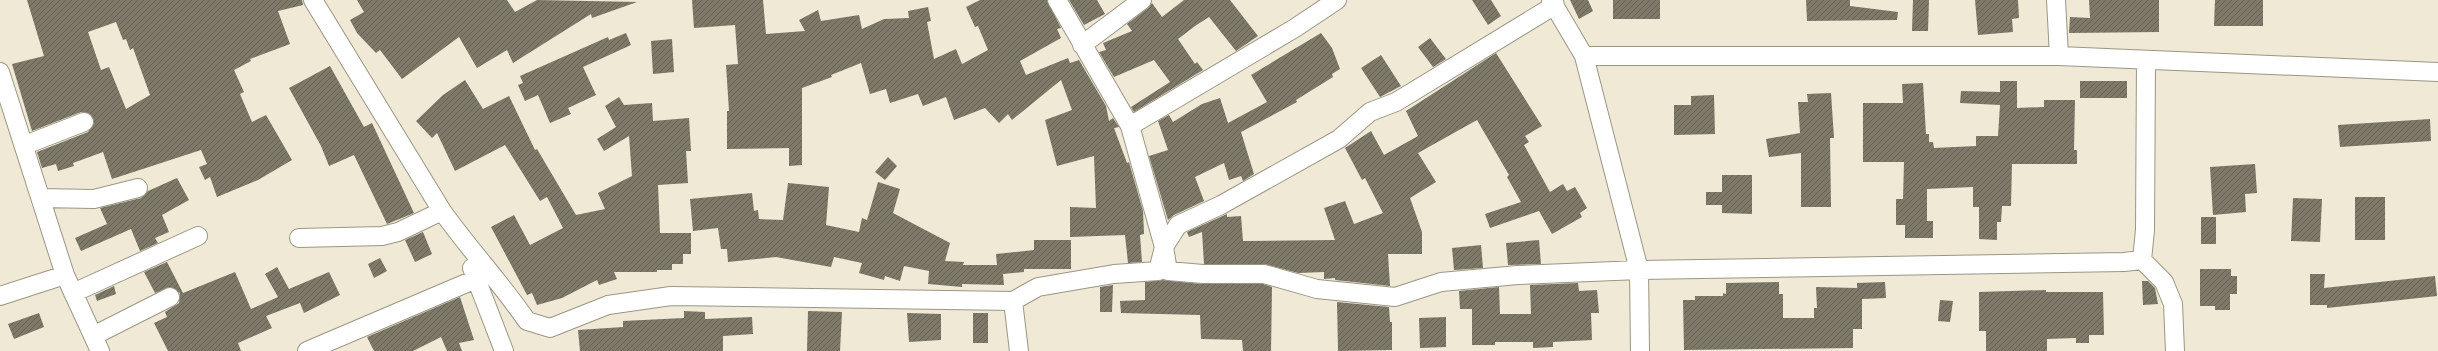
<svg xmlns="http://www.w3.org/2000/svg" width="2438" height="351" viewBox="0 0 2438 351" font-family="Figtree,sans-serif">
<style>
.building{fill:url(#building-hatch);fill-rule:evenodd}
.lines{fill:none;stroke-linecap:round;stroke-linejoin:round}
.minor-casing{stroke:#9b9684;stroke-width:20}
.minor{stroke:#fff;stroke-width:18}
</style>
<defs>
<pattern id="building-hatch" width="6" height="6" patternUnits="userSpaceOnUse"><rect width="6" height="6" fill="#7d7867"/><path d="M-1 1l2-2M0 6l6-6M5 7l2-2" fill="none" stroke="#666254"/></pattern>
</defs>
<rect width="100%" height="100%" fill="#efe9d6"/>
<path class="building" d="M27 0H302L303 5 278 11 290 44 250 59 251 61 234 70 244 92 240 94 252 122 266 115 292 160 258 180 217 197 210 177 205 180 199 167 207 164 201 150 112 179 103 152 73 163 74 166 58 171 56 164 42 168 37 152 88 132 94 123 90 114 81 112 32 131 12 64 44 56ZM116 22 123 40 126 39 130 50 133 48 150 95 126 109 109 67 101 70 88 32Z
M357 0H507L515 12 537 0 637 2 592 18 591 14 513 63 507 50 477 68 459 37 402 79 380 50 376 53 357 33 350 20 364 12Z
M692 0H763L766 34 805 31 799 20 818 10 821 21 859 15 862 29 884 19 909 18 908 11 928 7 931 21 927 22 934 59 956 49 962 64 988 50 978 26 975 27 966 7 980 0H1047L1061 28 1057 29 1061 38 1020 61 1026 75 1068 58 1070 63 1079 60 1106 106 1109 121 1113 118 1119 127 1114 128 1127 163 1129 162 1143 211 1144 234 1140 235 1142 262 1128 263 1125 235 1070 237V207L1096 208 1094 156 1057 166 1045 120 1072 110 1061 80 1012 120 1008 114 999 123 985 108 954 120 946 97 923 106 918 94 890 103 886 89 870 94 861 63 831 75 832 77 802 88V165L789 166V148L727 149V111H729L726 65 738 64 735 25 694 28Z
M1069 0H1097L1105 14 1084 25Z
M1184 0H1230L1258 36 1236 51 1209 17 1195 26 1178 39 1195 64 1197 62 1203 70 1134 112 1131 107 1170 82 1154 60 1114 77 1099 52 1106 50 1103 43 1132 31 1127 24 1148 8 1152 3 1162 17Z
M1472 0H1491L1501 16 1488 25Z
M1570 0H1588L1593 11 1579 19Z
M1613 0H1660V19H1613Z
M1806 0H1850V6L1898 12 1897 20 1807 21Z
M1913 0H1929L1928 31H1912Z
M1975 0H2018L2019 18 2012 19 2013 32 1978 35Z
M2089 0H2159V32L2069 33 2070 17 2090 18Z
M2215 0H2263V26H2214Z
M626 33 631 45 583 67 596 95 568 108 571 114 550 123 538 95 525 101 518 85 523 83 520 76 608 37 609 40Z
M1321 33 1332 48 1340 69 1332 74 1333 77 1296 100 1297 102 1241 132 1254 174 1243 181 1241 176 1229 180 1224 163 1195 177 1204 201 1174 215 1168 220 1149 156 1168 150 1158 121 1169 115 1173 122 1202 104 1220 98 1228 123 1267 102 1251 75Z
M1430 38 1446 59 1433 67 1418 47Z
M672 39 674 72 653 74 651 41Z
M1496 53 1542 126 1525 136 1529 142 1524 145 1550 192 1563 184 1567 191 1575 187 1587 208 1580 213 1582 217 1552 234 1539 211 1490 228 1485 214 1521 202 1507 177 1509 175 1477 120 1418 153 1436 182 1410 198 1422 232V254H1388L1390 286 1335 280V278L1324 279V272L1298 273 1264 264H1204L1202 232 1189 237 1187 232 1227 214V217L1241 216 1243 241 1335 240 1324 208 1345 201 1354 224 1383 213 1365 178 1362 180 1345 148 1371 131 1384 155 1418 136 1406 111Z
M1381 55 1401 86 1380 97 1361 68Z
M330 66 364 127 372 123 414 213 387 224 354 155 329 166 321 146 289 88Z
M465 80 483 109 509 96 535 150 537 149 576 215 605 209 598 193 632 176 629 136 604 151 597 139 616 127 605 106 619 97 624 105 652 103 653 121 689 118 691 151H686L688 183 658 185 660 233H691V254H683V264H672V270H657V272H614L617 279 599 285 597 280 562 298 537 305 532 293 527 295 491 227 514 215 530 245 563 228 547 197 540 201 505 145 455 171 437 133 432 138 416 121 443 95Z
M2000 81H2017V108L2044 107V100H2075L2074 150H2077V164H2012L2011 206H2002L2001 222H1997V240L1979 239V207H1973V187L1927 189V221H1933V238H1905V225H1896V199H1903L1904 162H1863V103H1903L1902 84 1923 83 1926 134H1929V142H1933L1934 148 1976 146V136H1998L2000 105 1960 103 1961 91 2000 92Z
M2080 81H2127V98H2080Z
M1831 93 1834 138H1830L1831 207H1801V153L1769 157 1766 139 1800 133 1798 102H1808L1807 94Z
M1714 95 1715 134 1674 135V105H1691V96Z
M2430 119 2431 141 2340 147 2338 125Z
M888 157 897 166 885 180 875 172Z
M2255 164 2257 193 2245 194 2246 212 2213 215 2210 167Z
M1722 175H1752V214L1722 213V205H1706V192H1722Z
M177 178 189 200 162 215 169 232 155 238 158 243 140 251 131 229 81 251 75 238 107 224 100 208 141 198 148 191Z
M878 182 900 189 893 213 950 243 945 261 964 262 963 265H997L996 254 1034 250V240H1071V269H1024V272L1003 274 1004 285 962 284V287L928 284 929 271 904 266 900 281 885 276 884 280 859 273 862 263 834 257 831 267 776 257 728 262 727 249H721L718 228 693 231 690 199 752 193 754 211 758 210 759 219 783 220 788 183 829 187 826 225 859 232 862 218 867 220Z
M2355 197H2385V240H2355Z
M2293 198 2322 199 2320 242 2291 241Z
M2201 217H2216V244H2201Z
M423 232 432 254 415 262 405 240Z
M1539 240 1541 264 1508 265 1506 243Z
M1481 245 1483 268 1454 270 1452 248Z
M380 258 387 271 374 278 368 264Z
M167 262 183 293 235 272 251 309 278 297 265 274 277 267 289 289 329 272 340 295 304 313 300 303 266 316 272 328 238 343 241 351H168L154 323 167 317 165 312 179 303 180 293 170 287 155 293 144 272Z
M2200 269H2231V276H2237V294H2230V310H2215V306H2200Z
M2310 274H2325L2324 288 2435 276 2437 296 2327 308V305H2310Z
M1162 280 1202 284H1263L1272 287 1271 351H1243L1242 340 1201 339 1200 315 1121 313 1120 301 1145 300V282Z
M2142 281H2148L2155 288 2158 304 2143 305Z
M1779 282V294H1783V318H1814V308H1817L1816 287 1857 288V283L1885 282 1886 298 1862 299V329H1853V348L1684 350 1683 300H1695V296H1723V293L1726 294V283Z
M1578 283 1579 291 1597 290 1599 313H1591L1592 340 1553 342V347L1533 348V342H1495V345H1472V309H1460L1459 291 1499 287 1500 314H1531L1530 285Z
M1113 285 1112 312H1100V287Z
M114 286 116 294 97 301 95 295Z
M2046 290V292H2103L2104 335H2089V343H2076V338L2047 339V351H1986V331H1979V292Z
M460 297 474 340 459 343 462 351H447L441 337 413 351H374L367 337Z
M1940 300 1953 301 1950 322 1938 321Z
M1337 302 1389 307 1390 322H1392V350L1338 351Z
M684 311 705 312V319L752 317 753 334 723 336V351H580L578 330 623 327V321L684 318Z
M808 311 842 312 840 351H807Z
M39 313 44 327 14 339 8 324Z
M907 313 941 314V340L909 342Z
M973 313H988V343H973Z
M1446 317V347L1420 348 1419 318Z"/>
<g class="lines">
<defs>
<path id="minor" d="M313 0 442 211C469 249 501 283 527 321L550 328 608 305 671 296 1013 301 1038 287 1114 274 1158 271 1164 247 1178 225 1221 205 1339 139 1370 112 1396 102 1555 5
M1057 0 1130 126 1164 247 1168 271 1203 274H1264L1317 289 1395 297 1441 282 1518 275 1639 270 2124 262 2142 260
M1551 0 1584 56 1639 270 1640 351
M2056 0 2059 56
M1082 45 1142 0
M1584 56H2059L2438 72
M2146 60 2145 230 2142 260 2164 282 2173 304 2175 351
M0 72 65 275 100 351
M1130 126 1295 28 1337 0
M25 145 84 122
M41 198 94 199 138 188
M299 238 382 236 398 232 442 211
M472 268 504 351
M73 293 198 236
M0 296 65 275
M1013 301 1019 351
M93 336 170 297
M307 351 476 279"/>
</defs>
<use href="#minor" class="minor-casing"/>
<use href="#minor" class="minor"/>
</g>
</svg>
